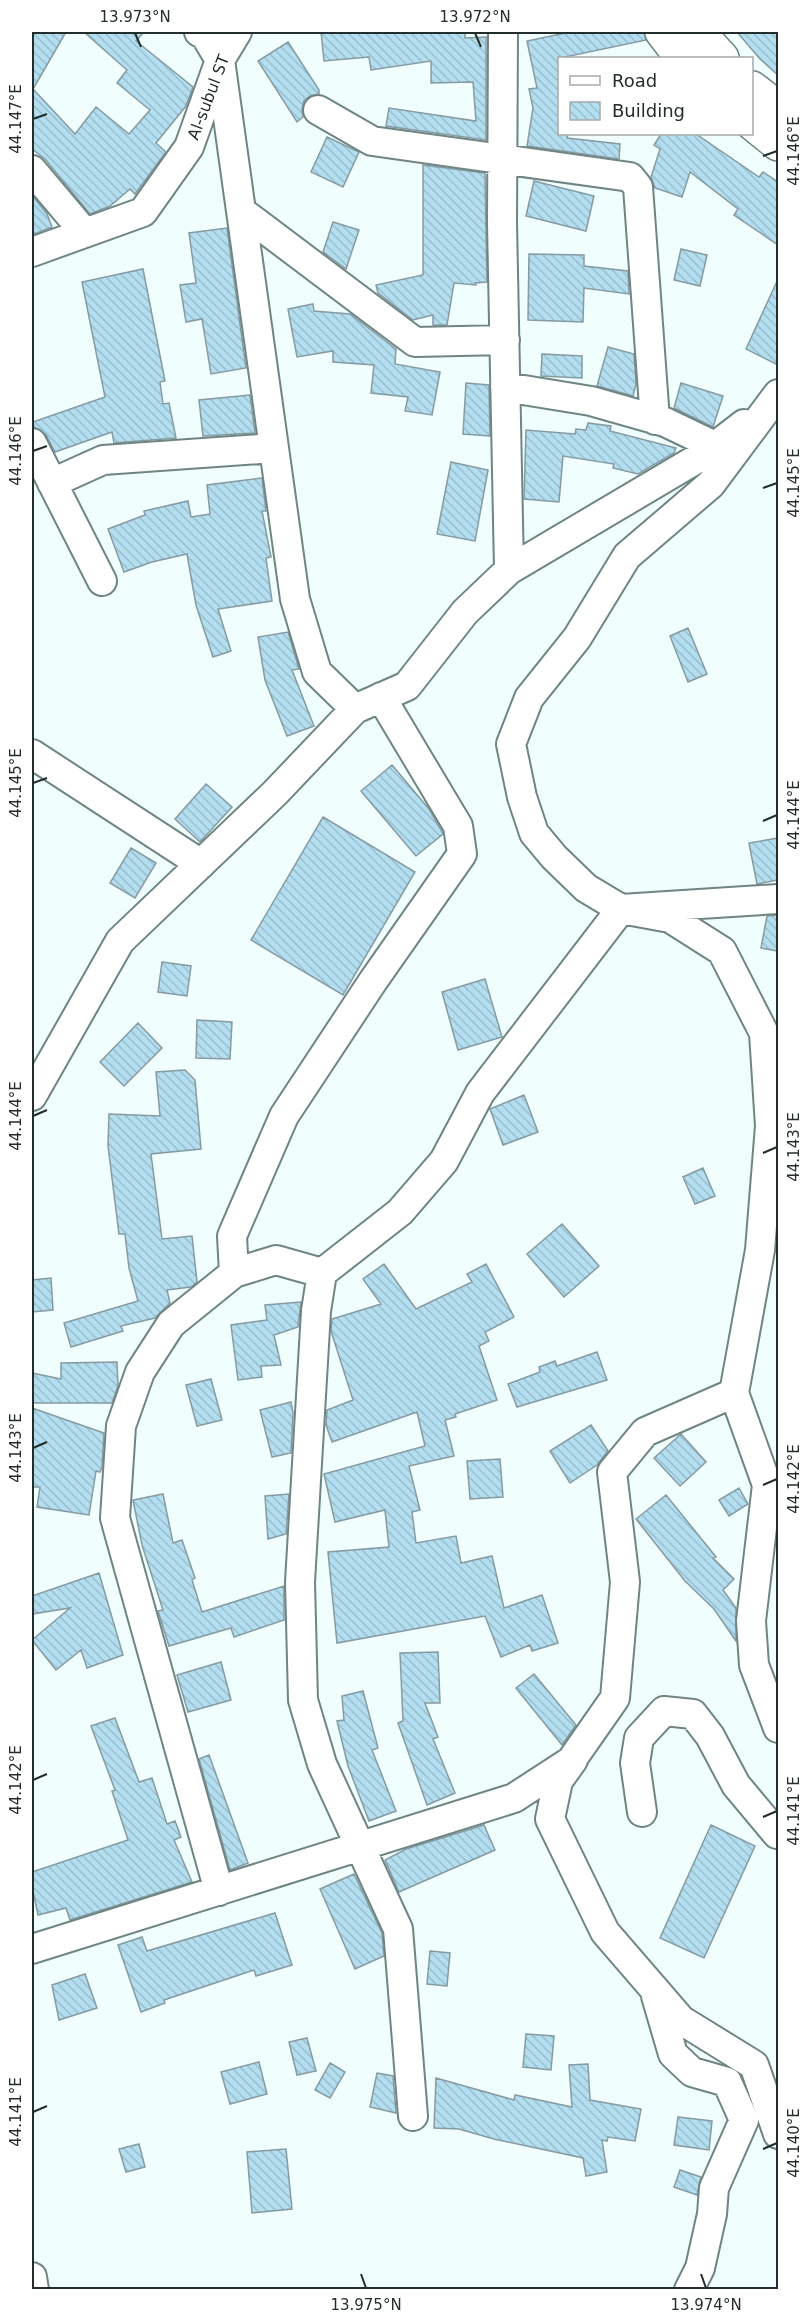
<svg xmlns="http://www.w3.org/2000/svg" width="810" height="2321" viewBox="0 0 810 2321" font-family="'DejaVu Sans',sans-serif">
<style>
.building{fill:url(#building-back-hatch);stroke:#869aa2;stroke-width:1.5}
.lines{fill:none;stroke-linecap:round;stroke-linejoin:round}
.minor-casing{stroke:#6f8583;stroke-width:32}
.major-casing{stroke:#6f8583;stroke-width:36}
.minor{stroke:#fff;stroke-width:28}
.major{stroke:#fff;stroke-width:33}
.ticks{fill:none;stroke:#232d2c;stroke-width:2}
.labels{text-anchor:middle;stroke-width:6;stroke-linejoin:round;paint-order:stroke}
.street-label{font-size:16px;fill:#232d2c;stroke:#fff}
.neatline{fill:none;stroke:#232d2c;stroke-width:2}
.ticks-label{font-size:15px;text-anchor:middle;fill:#232d2c}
</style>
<defs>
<pattern id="building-back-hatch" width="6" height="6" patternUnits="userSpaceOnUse" patternTransform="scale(1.5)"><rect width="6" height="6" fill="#b2def0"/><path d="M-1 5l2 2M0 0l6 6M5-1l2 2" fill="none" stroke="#99bfce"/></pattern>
</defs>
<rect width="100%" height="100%" fill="#f0fefd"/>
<path class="building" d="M32 32H66L33 89 75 134 96 107 129 134 150 110 117 83 127 70 84 32H144L136 41 193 87 186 106 156 143 166 152 135 194 130 189 110 206 90 214 45 159 32 149Z
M321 32H465V38L486 37V140L386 126 389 108 476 121 473 82 431 83V61L371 70 369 57 324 61Z
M570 32H644L646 40 560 58V134H568L567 138 620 144 619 159 527 146 533 108 529 89 537 88 527 41Z
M737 32H778V75L760 59Z
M288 42 319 90V94L310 96 304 101 302 109 303 117 297 122 258 61Z
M661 134H696L759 177 763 172 778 182V245L734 215 738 209 690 172 682 197 655 188 651 177 660 149 654 145Z
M327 137 359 152 343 187 311 172Z
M423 165 485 173 487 282 475 283 476 285 454 283 447 325H433V315L413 320 378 293 376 285 423 275Z
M534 181 594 196 586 231 526 216Z
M32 195 47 214 52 227 32 235Z
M333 222 359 230 346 269 323 252Z
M227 228 246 368 211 374 202 319 186 322 180 285 196 283 189 233Z
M681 249 707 255 700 286 674 280Z
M529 254 584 255V266L628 271 629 294 584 288 583 322 528 320Z
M143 269 165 381 160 382 163 404 169 403 176 438 114 443 112 432 55 452 46 435 34 427 33 422 105 397 82 282Z
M778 279V365L746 349Z
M313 304 314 311 350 314 396 349 395 364 440 372 432 415 405 411 408 397 371 393 374 365 333 362V351L297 357 288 309Z
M608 347 634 354 636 384 633 396 597 386Z
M542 354 582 356V378L541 376Z
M466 383 489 385 490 436 463 434Z
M681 383 723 396 713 427 674 408Z
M250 395 255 433 203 436 199 400Z
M588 423 611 426 610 431 676 448 674 453 638 474 613 468 614 464 563 456 559 502 524 499 526 430 575 434 576 429 586 430Z
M451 462 488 470 475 541 437 534Z
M262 478 266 511H262L271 557 266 558 272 601 218 609 231 651 213 657 196 605 187 554 152 562 124 572 108 529 145 515 144 511 188 501 191 517 210 514 207 485Z
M688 628 707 674 688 682 670 636Z
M288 632 299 669 292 670 314 726 287 736 265 680 258 637Z
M392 765 429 809 442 832 443 834 416 856 361 791Z
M206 784 232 807 200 842 175 819Z
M323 817 415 872 343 995 251 940Z
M778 838V880L757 884 749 843Z
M131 848 156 863 135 898 110 883Z
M778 915V951L761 948 767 916Z
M162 962 191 966 187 996 158 992Z
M485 979 502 1037 458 1050 442 992Z
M197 1020 232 1022 230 1059 196 1058Z
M138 1023 162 1048 124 1086 100 1062Z
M185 1070 195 1080 201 1149 151 1154 162 1239 192 1236 197 1282 191 1287 167 1290 170 1303 155 1318 121 1326 123 1331 71 1347 64 1323 138 1301 129 1268 125 1234H119L108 1146 109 1114 160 1116 156 1072Z
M524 1095 538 1132 503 1145 490 1109Z
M703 1168 715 1196 695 1204 683 1177Z
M562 1224 599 1266 564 1297 527 1254Z
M384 1264 416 1309 472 1282 467 1274 486 1264 514 1317 485 1332 489 1341 479 1346 497 1400 455 1414 456 1417 445 1420 454 1456 409 1466 420 1510 412 1512 416 1543 456 1536 461 1563 492 1556 504 1608 542 1595 558 1643 532 1651 530 1645 501 1657 485 1616 337 1643 328 1552 389 1547 385 1510 335 1522 324 1474 425 1446 417 1412 332 1442 326 1425 327 1410 353 1400 331 1331 332 1319 381 1304 363 1279Z
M51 1278 53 1310 32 1312V1280Z
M301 1302 298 1327 274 1335 281 1365 261 1366 262 1377 238 1380 231 1325 267 1320 265 1305Z
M597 1352 607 1380 517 1407 508 1384 540 1372 539 1367 555 1361 557 1366Z
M117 1362 118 1386 112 1403H32V1373L61 1379V1363Z
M211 1379 222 1420 197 1426 186 1385Z
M291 1402 293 1413 291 1453 272 1457 260 1410Z
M32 1408 104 1433 102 1467 100 1472 96 1471 89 1515 37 1507 40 1487H32Z
M591 1425 608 1451 597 1465 570 1483 550 1451Z
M681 1434 706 1462 680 1486 654 1458Z
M500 1459 503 1497 470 1499 467 1461Z
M739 1488 748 1504 729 1516 719 1500Z
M163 1494 173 1543 182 1540 195 1578 192 1580 202 1612 284 1586V1620L234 1637 231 1628 169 1646 158 1611 163 1610 142 1545 133 1500Z
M289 1494 286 1534 268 1539 265 1496Z
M666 1495 716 1557 713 1558 734 1579 723 1590 736 1608V1641L714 1609 685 1581 636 1519Z
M99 1573 123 1655 87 1668 81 1650 56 1670 32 1640 70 1608 32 1614V1596Z
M438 1652 440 1703H425L438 1737 433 1739 455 1793 427 1805 398 1723 403 1721 400 1653Z
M221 1662 231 1700 188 1712 177 1675Z
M534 1674 576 1725 562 1745 516 1688Z
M363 1691 378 1748 372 1750 396 1811 369 1821 348 1766 337 1721 344 1720 342 1696Z
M115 1718 139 1782 152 1778 167 1824 175 1821 181 1837 174 1840 192 1882 70 1920 66 1908 38 1915 32 1886V1872L128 1840 112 1791 115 1790 91 1726Z
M209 1755 248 1863 230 1870 199 1759Z
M484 1825 495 1850 399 1892 385 1860 406 1849Z
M711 1825 755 1846 704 1958 660 1938Z
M354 1874 382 1933 384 1956 355 1969 320 1889Z
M275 1913 292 1965 256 1976 254 1970 164 2000 165 2003 141 2012 118 1945 142 1937 147 1951Z
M430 1951 450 1953 447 1986 427 1984Z
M85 1974 97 2008 59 2020 52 1985Z
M526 2034 554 2036 551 2070 523 2067Z
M307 2038 316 2071 297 2075 289 2042Z
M259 2062 267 2094 230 2104 221 2072Z
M330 2063 345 2072 330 2098 315 2090Z
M588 2064 590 2100 641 2109 635 2141 608 2137 607 2141 602 2140 607 2172 586 2176 583 2158 494 2139 459 2129 434 2128 436 2078 514 2100 515 2095 572 2107 569 2065Z
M377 2073 393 2076 396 2113 370 2107Z
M678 2117 712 2121 709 2150 674 2145Z
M139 2144 145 2167 126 2172 119 2149Z
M286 2149 292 2209 252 2213 247 2152Z
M680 2170 701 2177 697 2195 674 2187Z"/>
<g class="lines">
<defs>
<path id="minor" d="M199 32 205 35 220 60 295 599 317 672 355 709 407 686 465 612 509 570 705 454 744 424
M503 32 502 223 509 570
M318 110 372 141 630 177 638 187 655 420
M32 170 85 233
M241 211 415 342 505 340
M32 252 143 212 189 147 220 60 237 32
M505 387 591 401 665 422 715 446
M32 443 102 581
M52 483 103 460 274 448
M32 754 201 864
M32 1096 120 941 275 793 355 709
M234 1273 232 1236 284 1116 373 981 462 854 458 826 381 697
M734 1393 767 1485 777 1499
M767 1485 751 1621 754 1665 778 1728
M573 1760 558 1781 550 1819 605 1932 681 2020 754 2065 778 2134
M642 1812 635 1763 639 1738 664 1711 693 1714 710 1736 736 1785 777 1834
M219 1891 115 1518 121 1426 140 1372 171 1324 234 1273 276 1260 322 1273
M32 1949 514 1798 571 1761 615 1698 625 1582 612 1472 645 1432 734 1393 760 1250 770 1126 764 1033 722 951 670 918 621 909 586 888 554 857 534 833 522 797 511 744 529 698 577 638 627 556 711 484 778 394
M656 1996 673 2054 692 2072 727 2082 744 2120 714 2188 712 2214 700 2268 689 2290
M413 2116 398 1929 322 1764 303 1700 300 1582 316 1311 322 1273 400 1212 444 1161 480 1093 621 909 778 899
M32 2277 34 2290"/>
<path id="major" d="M662 32 682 58
M698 32 722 58
M752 88 778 108
M752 123 778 144"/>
</defs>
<use href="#minor" class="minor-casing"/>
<use href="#major" class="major-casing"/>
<use href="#minor" class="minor"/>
<use href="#major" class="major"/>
</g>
<path class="ticks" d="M135 33 141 47M475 33 481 47M33 119 47 114M763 156 777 151M33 451 47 446M763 488 777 483M33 783 47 778M763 821 777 815M33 1116 47 1110M763 1153 777 1147M33 1448 47 1442M763 1485 777 1479M33 1780 47 1774M763 1817 777 1811M33 2112 47 2106M763 2149 777 2143M361 2274 366 2288M701 2274 706 2288"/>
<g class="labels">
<g class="street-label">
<text transform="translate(208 97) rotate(-69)" y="6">Al-subul ST</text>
</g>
</g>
<rect width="810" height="2321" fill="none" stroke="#ffffff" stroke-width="66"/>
<rect x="558" y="57" width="195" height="78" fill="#ffffff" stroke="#a7abab" stroke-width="1.5"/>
<rect x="570" y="76" width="30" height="9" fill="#ffffff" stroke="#a7abab" stroke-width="1.5"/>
<text x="612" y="87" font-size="18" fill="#232d2c">Road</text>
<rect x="570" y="102" width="30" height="18" fill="url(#building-back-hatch)" stroke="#a7abab" stroke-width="1.5"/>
<text x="612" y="117" font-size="18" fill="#232d2c">Building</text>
<rect x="33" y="33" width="744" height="2255" class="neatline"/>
<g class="ticks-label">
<text x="135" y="22">13.973°N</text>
<text x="475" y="22">13.972°N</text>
<text transform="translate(16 119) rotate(-90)" y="5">44.147°E</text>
<text transform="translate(794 151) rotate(-90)" y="5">44.146°E</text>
<text transform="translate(16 451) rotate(-90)" y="5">44.146°E</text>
<text transform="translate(794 483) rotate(-90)" y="5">44.145°E</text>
<text transform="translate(16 783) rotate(-90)" y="5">44.145°E</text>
<text transform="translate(794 815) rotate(-90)" y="5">44.144°E</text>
<text transform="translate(16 1116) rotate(-90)" y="5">44.144°E</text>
<text transform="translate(794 1147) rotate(-90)" y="5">44.143°E</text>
<text transform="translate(16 1448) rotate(-90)" y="5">44.143°E</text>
<text transform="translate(794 1479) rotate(-90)" y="5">44.142°E</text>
<text transform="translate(16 1780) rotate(-90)" y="5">44.142°E</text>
<text transform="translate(794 1811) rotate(-90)" y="5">44.141°E</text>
<text transform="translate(16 2112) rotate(-90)" y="5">44.141°E</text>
<text transform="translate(794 2143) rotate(-90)" y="5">44.140°E</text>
<text x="366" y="2310">13.975°N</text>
<text x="706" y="2310">13.974°N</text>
</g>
</svg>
